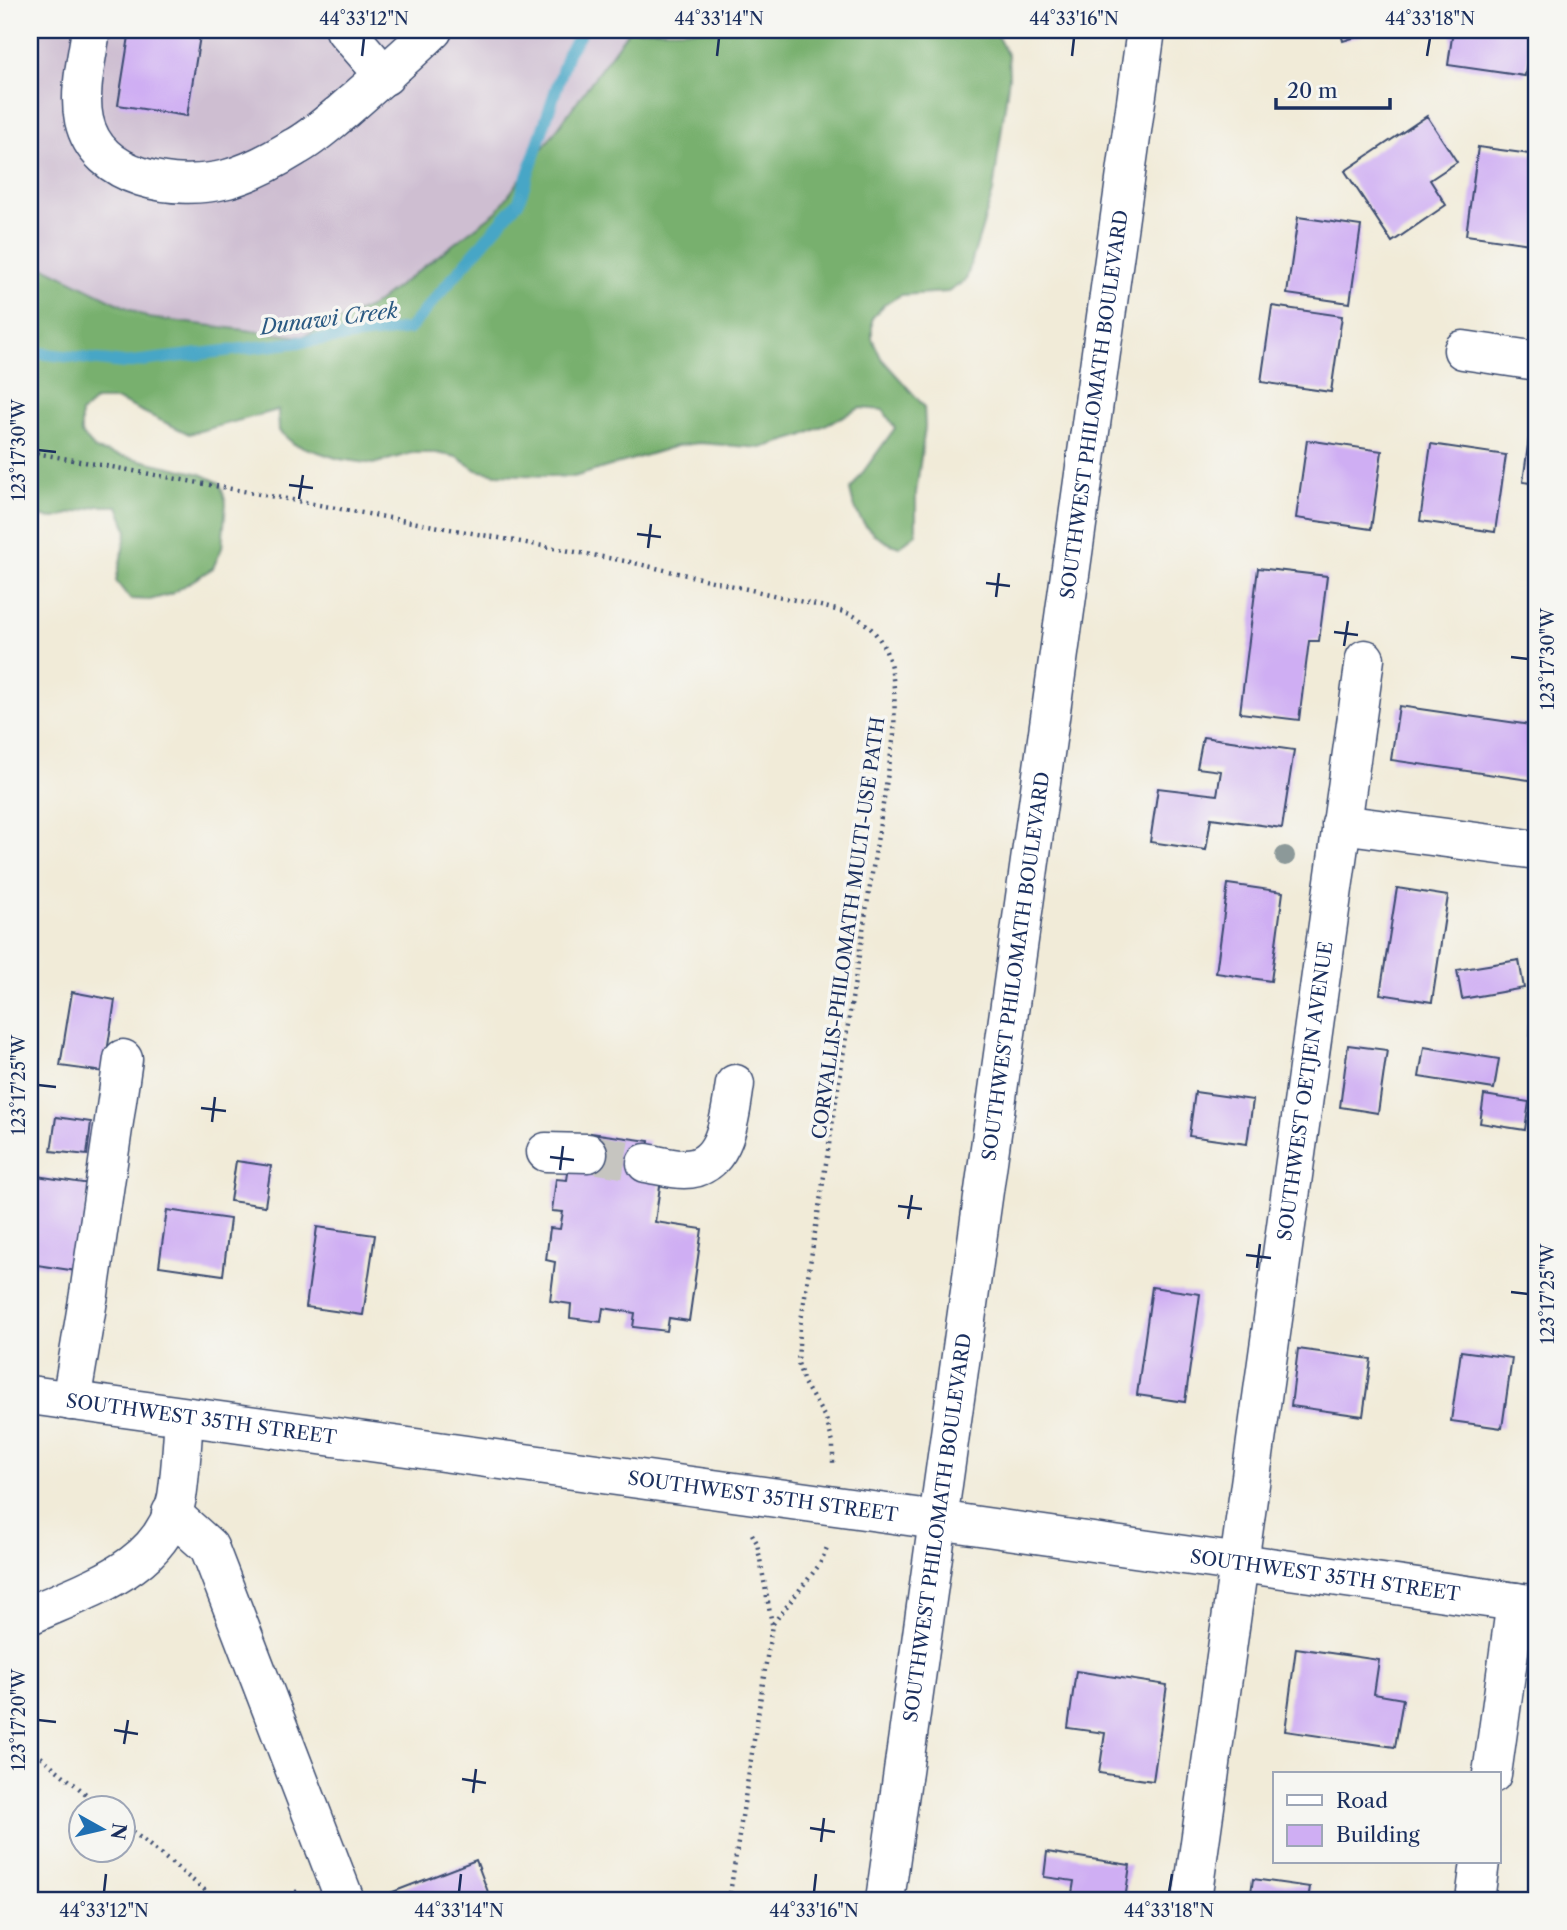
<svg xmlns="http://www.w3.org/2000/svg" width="1567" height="1930" viewBox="0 0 1567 1930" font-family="'Libre Caslon Text',serif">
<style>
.industrial{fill:#cebed1}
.forest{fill:#78b06e;stroke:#4a7066;stroke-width:2}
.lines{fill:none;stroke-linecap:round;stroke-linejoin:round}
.stream{stroke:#47a6c6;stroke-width:12}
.building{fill:#cfaef3}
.minor-tunnel{stroke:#c6c5c0;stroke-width:38;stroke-dasharray:38 19;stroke-linecap:butt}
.minor-casing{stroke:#3b4b70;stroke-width:41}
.major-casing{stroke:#3b4b70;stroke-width:41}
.highway-casing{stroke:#3b4b70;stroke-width:41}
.path{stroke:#3b4b70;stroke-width:4.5;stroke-dasharray:2 5;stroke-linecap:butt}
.minor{stroke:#fff;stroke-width:38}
.major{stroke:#fff;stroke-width:38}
.highway{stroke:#fff;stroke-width:38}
.tree{fill:#8c9999}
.ticks{fill:none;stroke:#1b2f5e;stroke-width:2.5}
.labels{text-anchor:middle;stroke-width:7;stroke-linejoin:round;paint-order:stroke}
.street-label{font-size:19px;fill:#1b2f5e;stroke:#f6f6f2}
.water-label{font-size:21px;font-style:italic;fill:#2a5982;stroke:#f6f6f2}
.neatline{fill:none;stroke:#1b2f5e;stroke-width:2.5}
.ticks-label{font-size:18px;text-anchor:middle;fill:#1b2f5e}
</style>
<rect width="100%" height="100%" fill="#f6f6f2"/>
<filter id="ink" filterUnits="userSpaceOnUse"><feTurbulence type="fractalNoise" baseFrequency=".0143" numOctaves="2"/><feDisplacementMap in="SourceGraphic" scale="14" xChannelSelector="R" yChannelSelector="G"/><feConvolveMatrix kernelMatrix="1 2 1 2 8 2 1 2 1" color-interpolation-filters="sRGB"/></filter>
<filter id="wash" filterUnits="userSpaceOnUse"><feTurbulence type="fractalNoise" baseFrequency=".00686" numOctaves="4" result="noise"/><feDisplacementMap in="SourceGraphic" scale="28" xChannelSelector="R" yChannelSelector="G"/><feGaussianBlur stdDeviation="1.57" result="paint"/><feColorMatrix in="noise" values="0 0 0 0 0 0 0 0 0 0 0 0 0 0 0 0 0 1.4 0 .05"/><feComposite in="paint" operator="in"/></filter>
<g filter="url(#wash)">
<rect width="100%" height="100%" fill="#f1ebd8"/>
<path class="industrial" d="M30 30H629L497 211 372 306 302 337 148 318 30 260Z"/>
<path class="forest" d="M629 30H994L1008 56 1009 77 993 192 966 280 948 292 901 295 885 304 872 318V338L881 358 924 406 925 427 916 493V534L899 547C871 538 855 519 850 490L895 428 883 410 860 408 802 436 761 448 699 443 677 446 574 477 496 474 476 470 457 457 436 453H412L373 464 339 459 294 444 279 431 278 410 189 434 118 400H96L81 413V433L96 450 201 474 220 483 226 503 222 548 213 568 171 594 150 600 130 599 116 581 127 530 118 506H98L55 518 30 516V260L148 318 302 337 372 306 497 211Z"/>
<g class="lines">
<path class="stream" d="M30 352 124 363 409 329 519 201 568 53 583 30"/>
</g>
<g id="blocks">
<path class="building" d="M130 30H201L187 116 118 105Z
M1340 30H1379L1343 41Z
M1453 30H1537V38L1531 37 1525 76 1448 65Z
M1427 116 1457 162 1430 180 1446 205 1392 242 1345 171Z
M1478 147 1537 155V245L1466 235Z
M1298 217 1361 226 1350 303 1287 294Z
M1272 306 1342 316 1331 392 1261 382Z
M1532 416 1537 417V484L1523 482Z
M1307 440 1382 451 1371 529 1296 518Z
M1431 444 1506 455 1495 532 1420 521Z
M1258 568 1327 576 1319 641H1309L1299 720 1240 713Z
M1399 706 1537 726 1536 781 1391 760Z
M1203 737 1294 750 1282 828 1211 818 1206 850 1150 842 1158 788 1217 795 1221 771 1197 768Z
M1228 884 1283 892 1271 981 1216 973Z
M1397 888 1448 896 1432 1002 1380 994Z
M1519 960 1524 988 1462 999 1457 970Z
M72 992 115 1000 104 1072 60 1066Z
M1531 1020H1537V1055L1530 1054Z
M1348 1045 1387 1050 1378 1113 1340 1107Z
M1424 1047 1499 1059 1494 1089 1419 1077Z
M1195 1092 1253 1100 1247 1144 1189 1136Z
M1484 1095 1529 1102 1525 1130 1480 1123Z
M56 1117 91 1122 87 1155 51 1151Z
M591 1133 649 1141 644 1177 661 1179 655 1222 702 1229 689 1321 669 1318 667 1331 633 1327 635 1313 603 1308 601 1322 570 1318 571 1304 550 1301 555 1262 546 1260 550 1228 560 1229 563 1212 552 1211 556 1179 567 1180 569 1167 586 1169Z
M236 1161 271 1166 265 1206 230 1201Z
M30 1175 90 1184 77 1271 30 1264Z
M167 1210 230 1219 223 1275 159 1266Z
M317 1227 375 1235 363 1315 306 1307Z
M1152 1287 1200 1294 1185 1402 1137 1395Z
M1298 1349 1371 1359 1363 1416 1291 1406Z
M1461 1351 1512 1358 1502 1428 1451 1421Z
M1296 1648 1379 1660 1374 1694 1403 1699 1395 1747 1285 1731Z
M1076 1671 1167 1685 1153 1781 1099 1773 1105 1733 1068 1728Z
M1047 1852 1130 1865 1125 1900H1071L1074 1881 1044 1877Z
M476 1860 491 1900H372Z
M1253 1879 1310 1887 1308 1900H1250Z"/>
</g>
</g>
<g filter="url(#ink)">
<use href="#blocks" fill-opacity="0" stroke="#3b4b70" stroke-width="2"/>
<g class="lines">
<path class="minor-tunnel" d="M588 1153 646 1163"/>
<defs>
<g id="minor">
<path d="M91 30C87 58 78 92 84 120 97 180 177 192 227 179 250 173 274 160 295 147 312 138 327 124 342 112 373 85 404 58 433 30"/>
<path d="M345 30 385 76"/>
<path d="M1463 350 1537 361"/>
<path d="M1341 824 1537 850"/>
<path d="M546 1152 588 1153"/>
<path d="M646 1163C658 1165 672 1169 684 1169 727 1169 730 1114 735 1084"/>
<path id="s1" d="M30 1395 937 1520"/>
<path d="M71 1401 89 1294 123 1059"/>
<path d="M171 1513 209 1547 345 1900"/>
<path d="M30 1615C87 1589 164 1568 177 1497 181 1470 182 1443 184 1417"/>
<path d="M1492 1774 1516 1602"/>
<path id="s2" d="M1192 1900 1365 659"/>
<path d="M1475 1900 1480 1862"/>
</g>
<g id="major">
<path id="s3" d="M937 1520 1537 1605"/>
</g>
<g id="highway">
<path id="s4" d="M885 1900 1146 30"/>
</g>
</defs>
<use href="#minor" class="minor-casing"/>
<use href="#major" class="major-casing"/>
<use href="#highway" class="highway-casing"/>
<path class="path" d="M30 452 630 562 825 607C835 610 848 612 856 617 899 643 895 692 894 735L800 1327 798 1363 804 1383 826 1419 833 1443V1467
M752 1534 757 1543 772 1624
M30 1748 103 1808
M122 1823 217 1900
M276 1900 301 1890
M729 1900 772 1625 820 1564 828 1545"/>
<use href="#minor" class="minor"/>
<use href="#major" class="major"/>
<use href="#highway" class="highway"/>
</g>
<circle class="tree" cx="1285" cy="856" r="10"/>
</g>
<path class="ticks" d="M362 56 364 38M717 56 719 38M1072 56 1074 38M1427 56 1430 38M38 450 56 452M289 485 313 488M299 499 303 475M637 534 661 537M648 548 651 524M986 583 1010 586M996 597 999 573M1334 632 1358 635M1344 646 1348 621M1511 657 1528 659M38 1085 56 1087M201 1108 226 1111M212 1122 215 1097M550 1157 574 1160M560 1170 563 1146M898 1206 922 1209M908 1219 912 1195M1246 1255 1271 1258M1257 1268 1260 1244M1511 1292 1528 1294M38 1720 56 1722M114 1730 138 1734M124 1744 128 1720M462 1779 486 1783M473 1793 476 1769M810 1828 835 1832M821 1842 824 1818M104 1892 106 1874M459 1892 461 1874M814 1892 816 1874M1169 1892 1172 1874"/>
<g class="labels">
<g class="street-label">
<text dy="7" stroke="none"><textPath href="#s4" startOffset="1510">SOUTHWEST PHILOMATH BOULEVARD</textPath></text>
<text transform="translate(848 928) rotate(-82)" y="7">CORVALLIS-PHILOMATH MULTI-USE PATH</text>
<text dy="7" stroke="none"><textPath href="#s4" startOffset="943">SOUTHWEST PHILOMATH BOULEVARD</textPath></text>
<text dy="7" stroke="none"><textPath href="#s2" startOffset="817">SOUTHWEST OETJEN AVENUE</textPath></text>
<text dy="7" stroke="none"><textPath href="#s1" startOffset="173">SOUTHWEST 35TH STREET</textPath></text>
<text dy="7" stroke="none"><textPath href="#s1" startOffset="740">SOUTHWEST 35TH STREET</textPath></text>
<text dy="7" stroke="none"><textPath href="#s4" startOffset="376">SOUTHWEST PHILOMATH BOULEVARD</textPath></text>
<text dy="7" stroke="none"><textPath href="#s3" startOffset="392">SOUTHWEST 35TH STREET</textPath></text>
</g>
<g class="water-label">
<text transform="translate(329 319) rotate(-7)" y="7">Dunawi Creek</text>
</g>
</g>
<rect width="1567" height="1930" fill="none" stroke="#f6f6f2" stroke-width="77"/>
<rect x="1273" y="1772" width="228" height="91" fill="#f6f6f2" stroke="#9ea6b7" stroke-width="2"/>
<rect x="1287" y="1795" width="35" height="10" fill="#ffffff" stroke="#9ea6b7" stroke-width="2"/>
<text x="1336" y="1808" font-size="21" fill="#1b2f5e">Road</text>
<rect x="1287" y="1825" width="35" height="21" fill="#cfaef3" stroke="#9ea6b7" stroke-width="2"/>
<text x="1336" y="1842" font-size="21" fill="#1b2f5e">Building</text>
<g transform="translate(102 1829) rotate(98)"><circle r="33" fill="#f6f6f2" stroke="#9ea6b7" stroke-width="2"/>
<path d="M0-5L12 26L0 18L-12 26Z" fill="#1f6fb2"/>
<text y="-10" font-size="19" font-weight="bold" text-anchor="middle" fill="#1b2f5e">N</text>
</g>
<path d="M1276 98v10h114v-10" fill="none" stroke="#1b2f5e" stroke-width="3.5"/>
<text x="1287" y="98" font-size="21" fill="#1b2f5e" stroke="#f6f6f2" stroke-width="5" paint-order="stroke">20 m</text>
<rect x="38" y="38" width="1490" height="1854" class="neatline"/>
<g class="ticks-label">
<text x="364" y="25">44°33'12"N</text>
<text x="719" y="25">44°33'14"N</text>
<text x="1074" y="25">44°33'16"N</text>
<text x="1430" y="25">44°33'18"N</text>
<text transform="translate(19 450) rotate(-90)" y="6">123°17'30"W</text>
<text transform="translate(1548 659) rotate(-90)" y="6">123°17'30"W</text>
<text transform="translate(19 1085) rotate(-90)" y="6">123°17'25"W</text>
<text transform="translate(1548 1294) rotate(-90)" y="6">123°17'25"W</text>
<text transform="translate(19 1720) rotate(-90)" y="6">123°17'20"W</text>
<text x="104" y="1917">44°33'12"N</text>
<text x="459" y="1917">44°33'14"N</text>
<text x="814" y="1917">44°33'16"N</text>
<text x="1169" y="1917">44°33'18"N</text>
</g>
</svg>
